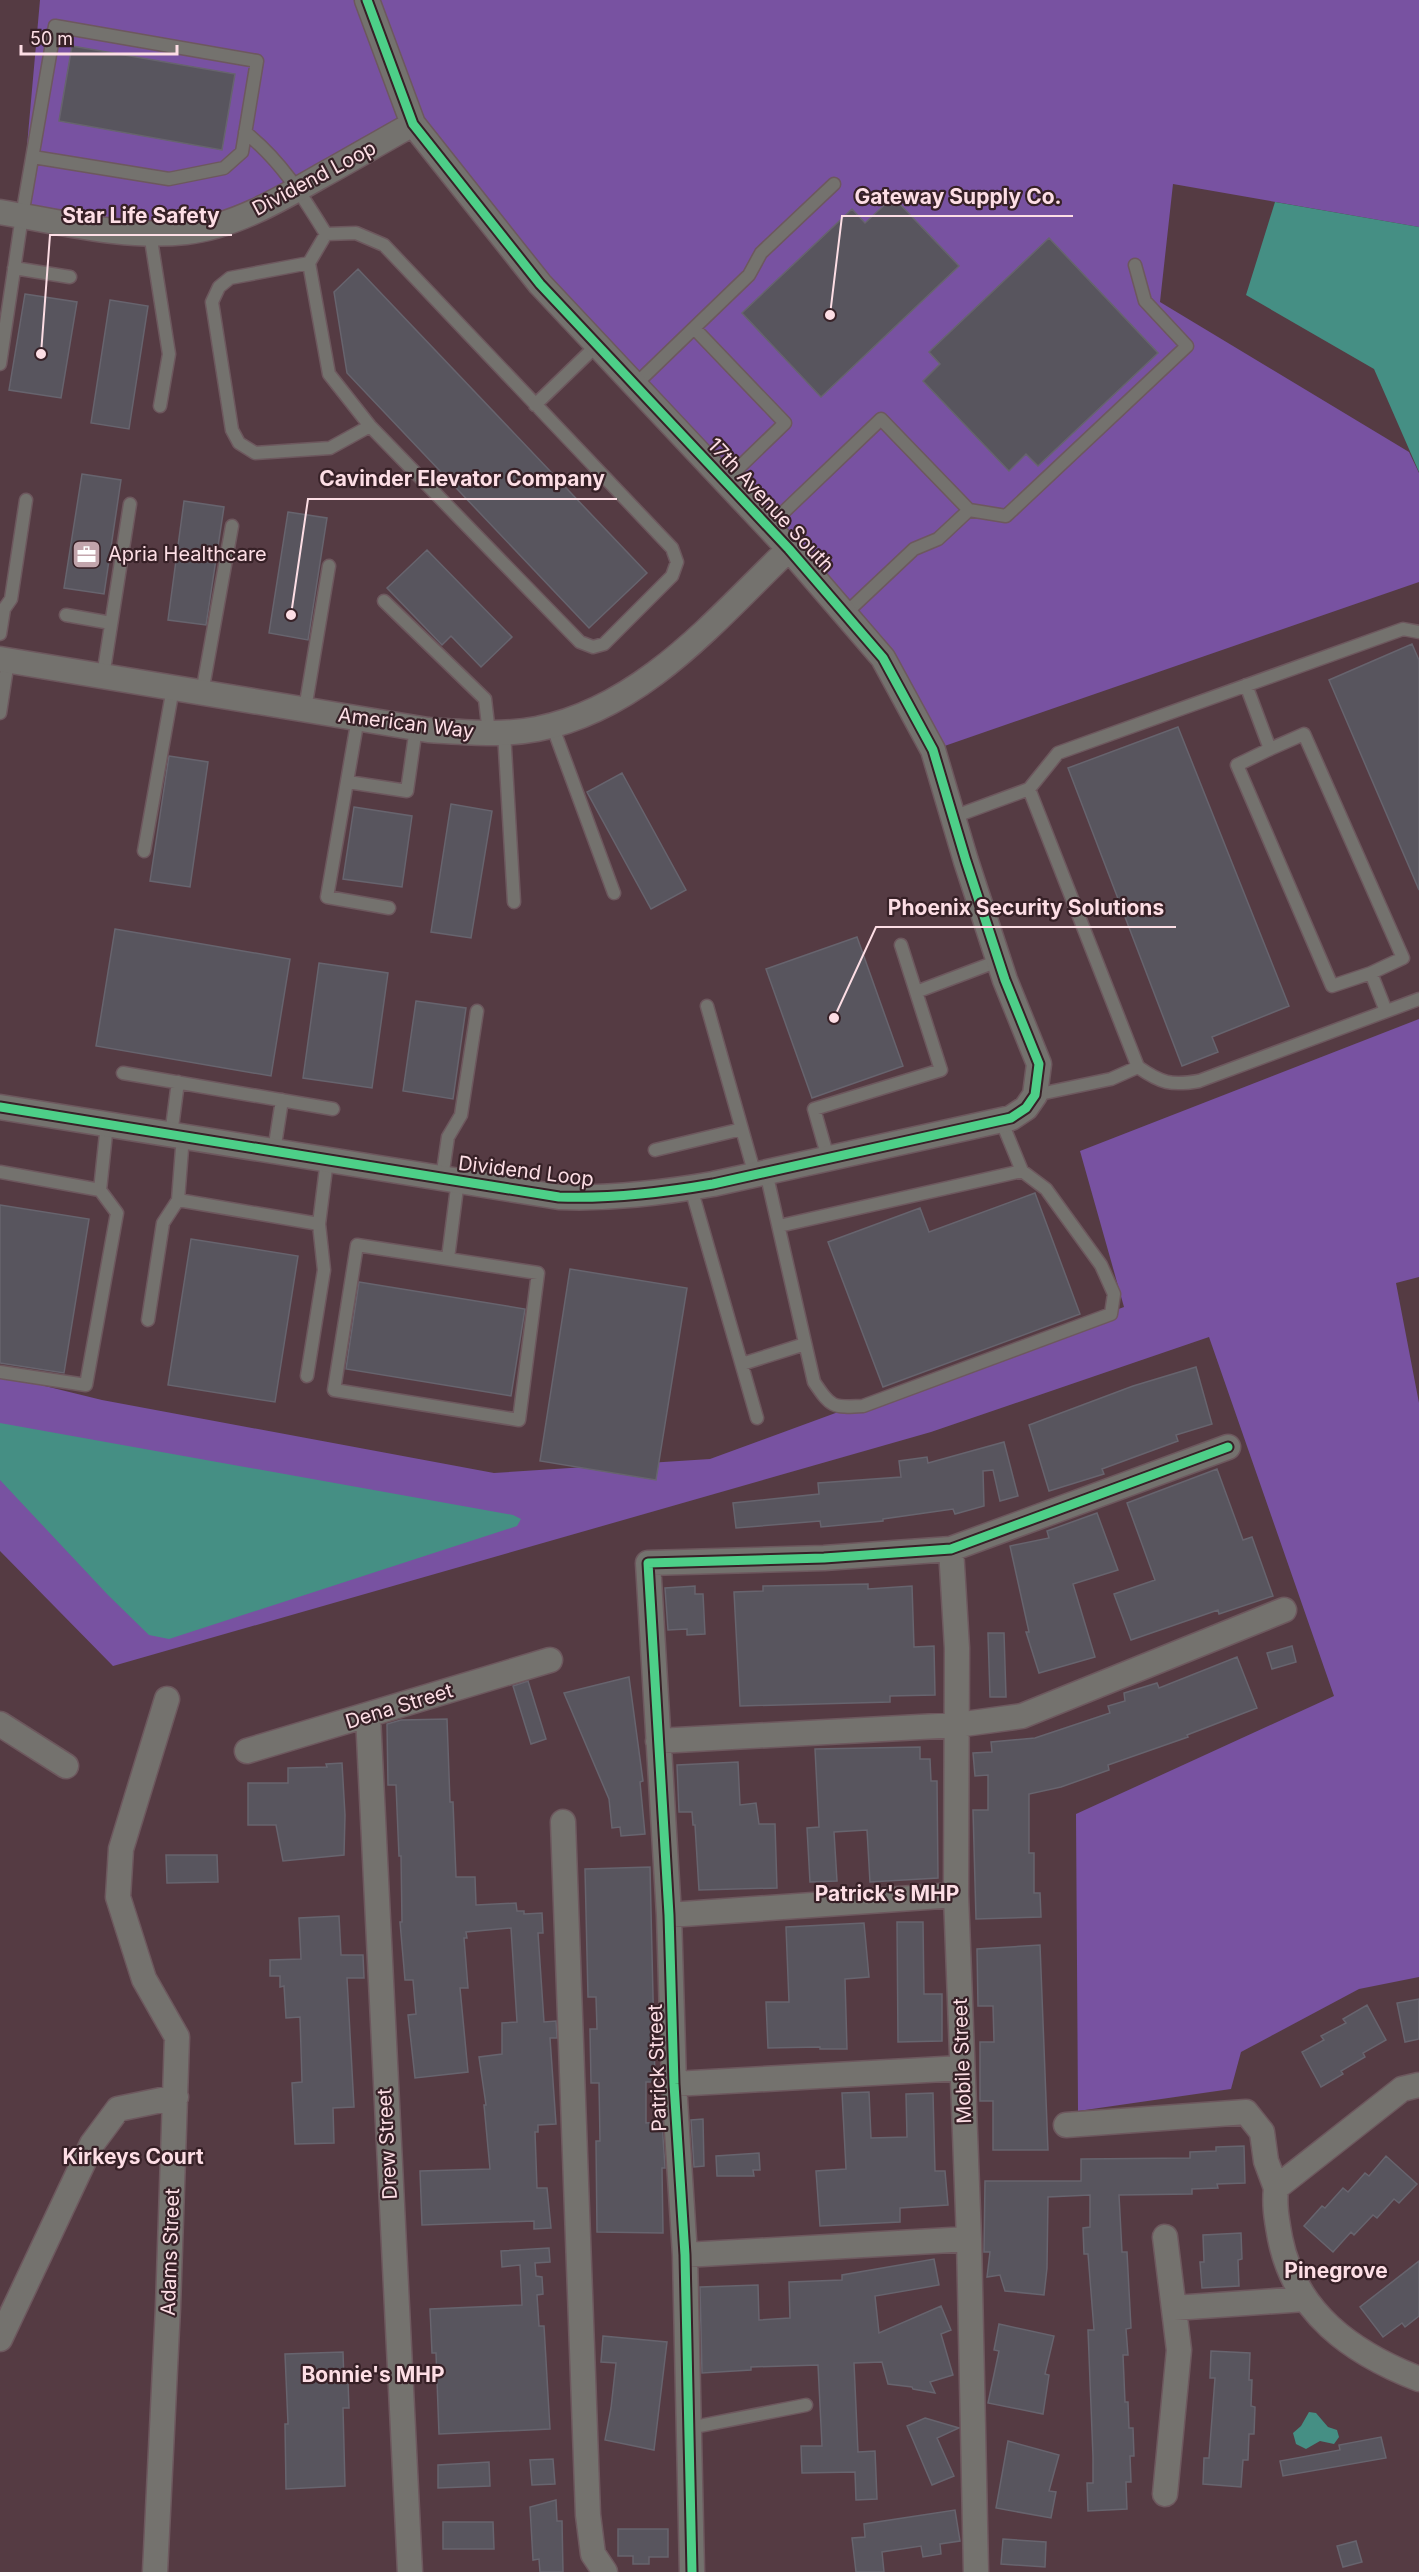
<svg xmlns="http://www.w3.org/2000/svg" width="1419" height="2572" viewBox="0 0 1419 2572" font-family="Inter,sans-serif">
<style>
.forest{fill:#7852a1}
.water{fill:#458f84}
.building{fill:#58555e;stroke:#67646e;stroke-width:1.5}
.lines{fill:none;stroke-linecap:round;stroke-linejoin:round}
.lane-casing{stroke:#6d585e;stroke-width:15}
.street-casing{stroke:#6d585e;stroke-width:27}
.lane{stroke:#74726e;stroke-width:12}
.street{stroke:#74726e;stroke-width:24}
.cycleway-casing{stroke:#372127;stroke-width:13}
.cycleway{stroke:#4dcf88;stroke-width:9}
.labels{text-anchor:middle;stroke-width:4.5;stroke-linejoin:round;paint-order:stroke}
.street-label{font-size:20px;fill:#fddee5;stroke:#372127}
.poi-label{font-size:20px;fill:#fddee5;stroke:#372127;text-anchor:start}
.neighbourhood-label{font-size:21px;font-weight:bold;fill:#fddee5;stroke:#372127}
.leader{fill:none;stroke:#fddee5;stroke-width:2}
.callout-dot{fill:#fddee5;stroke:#372127;stroke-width:2}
.callout-label{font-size:21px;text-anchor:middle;font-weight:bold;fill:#fddee5;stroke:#372127;stroke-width:4.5;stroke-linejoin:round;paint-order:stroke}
</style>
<rect width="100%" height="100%" fill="#553b43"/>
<path class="forest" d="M40 0H1419V227L1173 184 1160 302 1409 452 1419 473V582L933 750 883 658 413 124 188 232 21 213Z
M1419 1019V1277L1396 1283 1419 1403V1977L1359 1989 1241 2052 1231 2089 1078 2111 1076 1814 1334 1696 1209 1337 931 1432 113 1666 0 1551V1375L102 1400 494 1473 710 1459 1124 1307 1080 1151Z"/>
<path class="water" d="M1275 202 1419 227V472L1374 369 1246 295Z
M0 1423 513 1515 521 1519 517 1526 169 1639 149 1635 108 1595 0 1480Z
M1309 2412 1316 2413 1328 2427 1337 2430 1339 2437 1334 2444 1320 2441 1306 2449 1296 2444 1293 2433 1301 2426Z"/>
<path class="building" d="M72 46 235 74 222 150 59 121Z
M893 197 959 266 821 397 742 313 852 209 865 223Z
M1049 238 1158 353 1038 466 1026 454 1009 471 923 381 940 364 929 352Z
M358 269 647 573 589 628 347 373 334 292Z
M25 294 77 302 61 398 9 390Z
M110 300 148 306 129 429 91 423Z
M82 474 121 480 104 594 64 588Z
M184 501 224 507 206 625 168 620Z
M288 512 327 518 308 640 269 633Z
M427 550 512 637 481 667 451 636 442 645 387 588Z
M1412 644 1419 660V890L1329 680Z
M1178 727 1289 1006 1212 1037 1218 1052 1182 1066 1068 768Z
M169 756 208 762 190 887 150 881Z
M622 773 686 890 651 909 587 792Z
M451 804 492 811 471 938 431 932Z
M354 807 412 816 402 887 343 879Z
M115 929 290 959 271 1076 96 1046Z
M857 937 903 1066 812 1098 766 969Z
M319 963 388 973 372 1088 303 1078Z
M416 1001 466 1008 453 1099 403 1091Z
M1035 1193 1080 1314 883 1387 828 1242 920 1208 929 1232Z
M0 1205 89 1219 64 1373 0 1363Z
M191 1239 298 1256 275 1402 168 1385Z
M570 1269 687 1288 656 1480 540 1461Z
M359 1282 525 1309 511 1396 346 1369Z
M1196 1367 1212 1424 1176 1435 1178 1441 1102 1469 1104 1474 1049 1491 1029 1425 1133 1386Z
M1004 1442 1018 1496 1000 1501 993 1470 983 1471 984 1506 955 1514 953 1509 883 1519V1521L821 1527 820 1521 736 1528 733 1503 819 1494 818 1483 901 1477 899 1461 927 1457 928 1463Z
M1217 1469 1243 1540 1252 1537 1273 1596 1219 1614 1218 1610 1131 1640 1114 1594 1155 1580 1127 1503Z
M1097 1513 1118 1570 1073 1584 1095 1657 1039 1673 1026 1632H1029L1010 1546 1049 1538 1047 1531Z
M868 1584V1589L912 1586 914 1647 934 1646 935 1695 890 1696V1702L740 1706 734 1592 763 1591V1586Z
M695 1586V1594H703L705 1634 687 1635V1629L668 1630 665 1588Z
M988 1633H1004L1006 1697H990Z
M1292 1646 1296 1662 1272 1669 1267 1653Z
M1237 1657 1257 1708 1187 1735 1188 1737 1108 1765 1109 1770 1061 1787 1029 1794V1853H1034V1893H1040L1041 1917 976 1919 973 1810H988V1775L975 1776 973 1753 992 1752 991 1742 1035 1738 1110 1713 1108 1706 1125 1701 1124 1693 1157 1683 1159 1688Z
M629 1677 643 1781 640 1782 645 1834 621 1836 620 1827 612 1828 609 1799 564 1693Z
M528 1681 546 1739 531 1744 513 1686Z
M447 1719 450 1802H453L456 1877H475L476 1905 516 1903 517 1911H524V1914L542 1913 543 1933H538L544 2022 556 2021 557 2038H550L556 2124 538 2125V2132H535L537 2188H547L551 2228 534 2229V2221L422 2225 420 2171 490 2169 484 2105H486L479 2057 502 2054V2023L517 2022 511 1928 466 1932 467 1938H464L468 1988H460L468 2072 415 2078 408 2015 416 2014 413 1980H405L400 1922H402L401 1856H399L396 1785H388L387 1724 401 1720Z
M920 1747V1759H930L931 1781H937L938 1878 870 1882 867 1830 834 1832 837 1881 810 1882 807 1828 819 1827 815 1749Z
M738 1762 740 1805 756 1803 759 1824H775L777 1888 699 1890 695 1825H693L692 1812H679L677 1765Z
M342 1763 345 1815 344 1855 283 1861 276 1825H248V1783H288V1768L327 1767 326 1764Z
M166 1855H217L218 1882 167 1883Z
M650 1867 655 2082H646V2123L662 2122 665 2168H662L663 2233 597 2232 596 2141H600L599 2083H591L590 2029H597L596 1997H588L585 1869Z
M339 1916 341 1955H363L364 1978H347L354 2107 333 2108 334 2143 295 2144 292 2083 302 2082 300 2017 286 2018 284 1986 280 1987V1976H270V1960L301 1959 299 1918Z
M897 1922H923L924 1994H942V2041L898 2042Z
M864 1923 869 1977 845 1979 847 2049H820V2047L768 2048 766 2002H789L786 1927Z
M1040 1945 1048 2150H993V2101H980V2042H994L993 2006H978L977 1949Z
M1419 1999V2039L1405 2042 1397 2003Z
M1367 2005 1386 2040 1363 2053 1365 2057 1341 2071 1343 2074 1321 2087 1302 2052 1324 2040 1321 2036 1346 2023 1343 2019Z
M869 2092 871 2138 907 2137 906 2094 933 2093 935 2171H945L948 2205 900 2208V2222L820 2226 816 2171 846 2169 842 2093Z
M703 2119 704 2166 694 2167 691 2120Z
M1244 2146 1245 2183 1217 2184 1218 2188 1192 2189V2194L1119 2195 1122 2252H1127L1131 2328 1126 2329 1128 2355H1123L1125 2402H1128L1129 2428H1133L1134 2456H1130L1131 2482H1126L1127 2509 1088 2511 1087 2483H1093V2457L1088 2330H1094L1088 2254H1084L1083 2228 1090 2227V2195L1048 2197 1047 2268 1044 2295 1005 2291 1000 2275 987 2277 990 2252H984L985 2181H1081V2159L1190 2158V2152L1216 2151V2147Z
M759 2153 760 2170H753L754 2176H717L716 2156Z
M1386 2156 1417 2184 1399 2203 1394 2199 1377 2218 1373 2215 1354 2235 1351 2232 1333 2252 1304 2226 1322 2206 1325 2208 1343 2188 1348 2192 1365 2173 1369 2176Z
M1241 2233 1242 2259 1238 2260 1239 2286 1202 2288 1200 2262H1204L1203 2235Z
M549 2248 550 2262 535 2263 536 2276 542 2277 543 2294 537 2295 539 2326H544L550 2429 439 2434 436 2353H432L430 2309 522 2305 520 2265 502 2267 501 2251Z
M934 2259 939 2285 875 2296 879 2333 941 2306 951 2330 941 2334 953 2375 930 2382 935 2393 913 2389 912 2387 888 2384 882 2362 854 2363 858 2452 875 2451 877 2499 856 2500 855 2472 802 2473 801 2446H822L818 2365 751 2367V2370L702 2373 700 2287 758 2285 759 2320 790 2318 789 2282 842 2280V2275Z
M1419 2261V2316L1405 2327 1402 2323 1383 2337 1360 2307Z
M999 2324 1054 2336 1045 2374 1049 2375 1043 2414 988 2403 999 2351 994 2350Z
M603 2336 667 2342 654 2450 605 2440 611 2408 616 2363 601 2362Z
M1211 2351 1250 2353 1249 2380H1252L1251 2406 1255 2407 1254 2434H1249L1248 2460H1243L1241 2487 1203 2484 1204 2458H1209L1211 2431 1215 2378H1210Z
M343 2352 344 2381H348L349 2408H343L345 2486 286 2489 285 2424H288L285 2354Z
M925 2418 959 2428 937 2438 954 2476 932 2485 907 2426Z
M1381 2437 1386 2458 1283 2476 1280 2461 1340 2450 1339 2445Z
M1008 2441 1059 2455 1049 2491 1056 2492 1051 2518 996 2508Z
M553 2459 555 2484 532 2485 530 2460Z
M489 2462 490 2486 438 2488V2465Z
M556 2500 557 2521H562L563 2572H540L539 2559 533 2560 530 2507Z
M955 2510 960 2541 940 2544 941 2554 923 2557 921 2546 882 2552 884 2572H856L852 2538 865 2537 864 2524Z
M443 2522H493L494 2549H443Z
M618 2529H668V2557H649V2564H633V2556H618Z
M1003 2539 1046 2542 1045 2567 1001 2564Z
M1356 2541 1362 2562 1343 2567 1337 2546Z"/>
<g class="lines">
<defs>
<path id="lane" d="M245 132C282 162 302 195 326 234L356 233 384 245 672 548 677 562 672 576 604 644 593 647 580 642 370 426 329 374 309 263 326 234
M150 233 169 354 160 406
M309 263 230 278 219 287 212 302 232 430 239 443 255 453 330 448 370 426
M14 268 70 277
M694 328 749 275 761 253 834 184
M0 364 22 216 55 26 257 61 242 152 224 168 169 179 33 157
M635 385 694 328 785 423 725 481
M535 405 597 345
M969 510 1006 516 1187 346 1145 301 1135 265
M768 527 881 419 969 510 938 539 914 549 845 614
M384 601 485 699 489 733
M66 615 111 623
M0 634 4 609 11 599 26 500
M103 676 130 504
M1246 685 1270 749 1304 734 1403 958 1371 973 1386 1011
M202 693 232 526
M305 709 329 566
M0 713 8 661
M358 718 327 897 389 908
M552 725 614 893
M504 732 514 902
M1270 749 1237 765 1332 986 1371 973
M348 782 407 791 416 728
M1029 789 1138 1067
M953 817 1029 789 1058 753 1403 629 1419 632
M144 851 173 688
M916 992 998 961
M707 1006 755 1175
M123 1073 333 1109
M1035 1095 1111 1079 1138 1067C1161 1083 1171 1086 1199 1081L1419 999
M1001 1120 1022 1171
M171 1135 178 1082
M655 1150 742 1129
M274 1151 282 1100
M828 1158 814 1109 941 1070 901 945
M0 1172 100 1190
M766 1172 814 1382C831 1407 832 1408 863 1406L1111 1314 1114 1294 1101 1265 1046 1189 1022 1171 779 1226
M442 1178 448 1137 461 1115 477 1011
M691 1188 757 1418
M178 1200 319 1224
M357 1245 538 1273 519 1420 334 1390Z
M448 1258 458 1180
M148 1320 163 1223 178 1200 183 1136
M742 1364 805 1344
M0 1372 86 1385 117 1213 100 1190 107 1124
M307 1376 324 1270 319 1224 327 1160
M689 2428 806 2405"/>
<path id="street" d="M0 212C61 222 125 239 186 232 233 227 281 199 321 176 352 159 382 141 413 124
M0 659 428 730C464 732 501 736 537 729 643 708 715 620 789 549
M0 1107 559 1197C612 1199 661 1193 713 1184L1011 1118 1026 1108 1035 1095 1039 1064 1005 980 966 861 933 750 883 658 789 549 540 284 413 124 367 0
M951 1549 957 1648 956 1895 969 2239 976 2572
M368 1716 410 2572
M0 1724 66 1766
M658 1741 957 1725 1022 1716 1284 1610
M247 1751 550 1660
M563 1822 588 2515 593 2554 605 2572
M669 1915 956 1895
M674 2084 962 2068
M1419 2085 1402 2089 1276 2188C1274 2206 1277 2221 1280 2238 1295 2313 1352 2353 1419 2379
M1066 2125 1246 2112 1262 2132 1266 2161 1276 2188
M685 2255 969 2239
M1174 2308 1305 2299
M0 2339 92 2144 118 2109 176 2097
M1165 2494 1179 2350 1165 2237
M155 2572 168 2307 177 2037 144 1979 118 1897 121 1849 167 1699
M692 2572 685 2255 674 2084 669 1915 648 1563 824 1558 951 1549 1228 1447"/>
</defs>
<use href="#lane" class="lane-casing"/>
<use href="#street" class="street-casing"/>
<use href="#lane" class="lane"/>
<use href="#street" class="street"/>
<defs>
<path id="cycleway" d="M0 1107 559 1197C612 1199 661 1193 713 1184L1011 1118 1026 1108 1035 1095 1039 1064 1005 980 966 861 933 750 883 658 789 549 540 284 413 124 367 0
M692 2572 685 2255 674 2084 669 1915 648 1563 824 1558 951 1549 1228 1447"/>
</defs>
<use href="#cycleway" class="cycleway-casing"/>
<use href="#cycleway" class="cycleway"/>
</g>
<defs>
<symbol id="office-square" viewBox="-11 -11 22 22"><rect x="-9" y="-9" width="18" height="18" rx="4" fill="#c2a5ac" stroke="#372127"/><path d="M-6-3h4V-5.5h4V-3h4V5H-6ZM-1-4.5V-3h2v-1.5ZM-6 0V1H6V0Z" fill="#fff"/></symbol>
</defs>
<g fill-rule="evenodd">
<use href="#office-square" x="70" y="538" width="33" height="33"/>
</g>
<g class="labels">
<g class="street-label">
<text transform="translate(314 178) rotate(-28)" y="7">Dividend Loop</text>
<text transform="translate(771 505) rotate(47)" y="7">17th Avenue South</text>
<text transform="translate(406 723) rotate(7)" y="7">American Way</text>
<text transform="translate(526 1171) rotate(7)" y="7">Dividend Loop</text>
<text transform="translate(399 1706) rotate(-17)" y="7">Dena Street</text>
<text transform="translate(962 2061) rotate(-92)" y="7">Mobile Street</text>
<text transform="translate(657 2068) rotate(-92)" y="7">Patrick Street</text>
<text transform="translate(387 2144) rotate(-93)" y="7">Drew Street</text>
<text transform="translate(170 2252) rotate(-88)" y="7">Adams Street</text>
</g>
<g class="poi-label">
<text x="108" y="561">Apria Healthcare</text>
</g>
<g class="neighbourhood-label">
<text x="887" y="1901">Patrick's MHP</text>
<text x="133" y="2164">Kirkeys Court</text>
<text x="1336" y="2278">Pinegrove</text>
<text x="373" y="2382">Bonnie's MHP</text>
</g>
</g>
<path class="leader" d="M830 315L842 216H1073M41 354L50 235H232M291 615L308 499H617M834 1018L876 927H1176"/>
<g class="callout-dot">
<circle cx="830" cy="315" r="6"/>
<circle cx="41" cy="354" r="6"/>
<circle cx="291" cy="615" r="6"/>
<circle cx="834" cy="1018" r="6"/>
</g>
<g class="callout-label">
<text x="958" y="204">Gateway Supply Co.</text>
<text x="141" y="223">Star Life Safety</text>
<text x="462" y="486">Cavinder Elevator Company</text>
<text x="1026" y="915">Phoenix Security Solutions</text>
</g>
<path d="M21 45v9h156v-9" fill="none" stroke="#fddee5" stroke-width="3"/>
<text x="30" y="45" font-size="18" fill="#fddee5" stroke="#372127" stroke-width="4.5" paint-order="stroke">50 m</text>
</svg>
